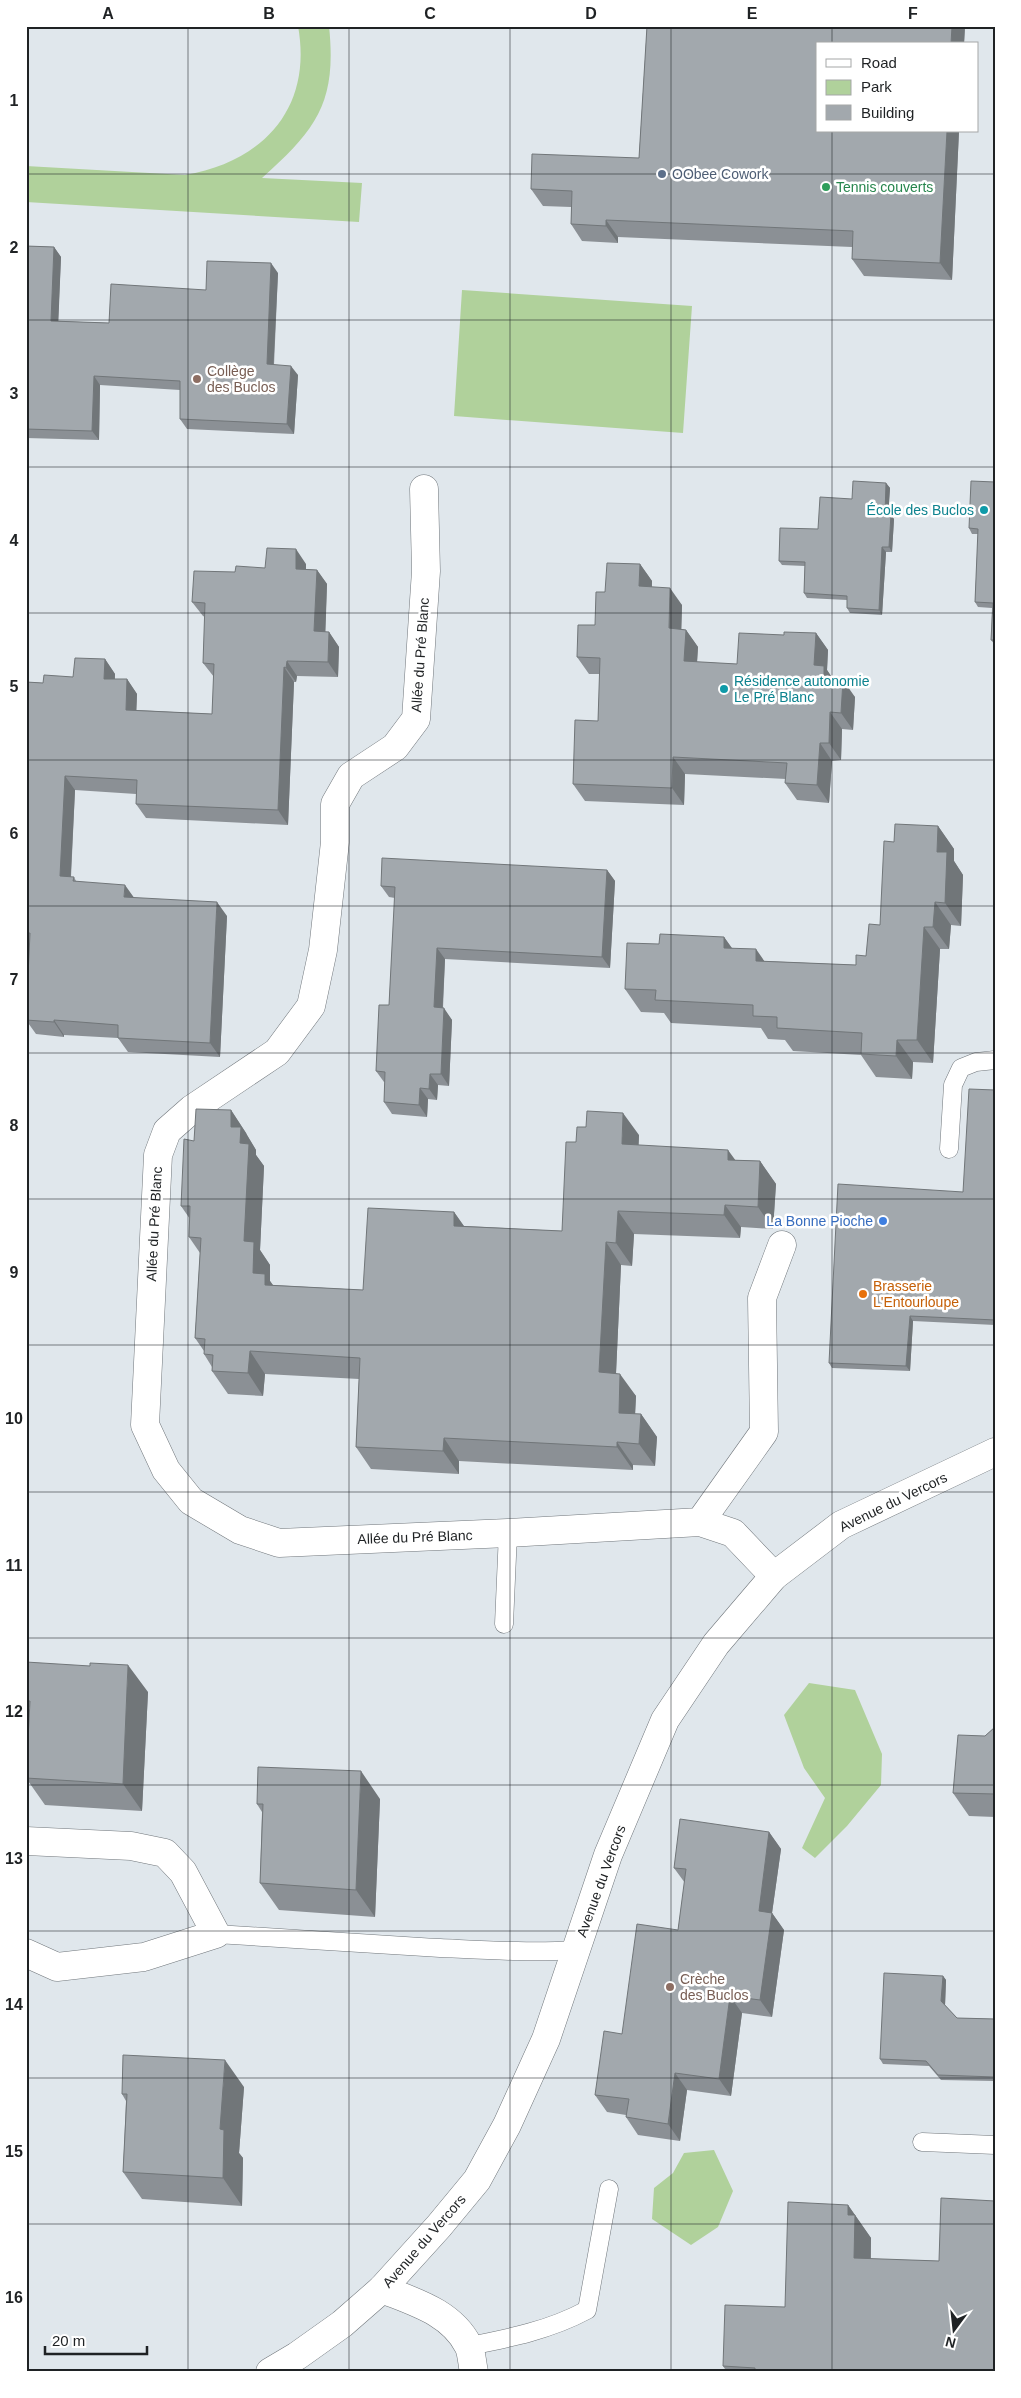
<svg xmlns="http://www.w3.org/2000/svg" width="1021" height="2398" viewBox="0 0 1021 2398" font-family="Helvetica,sans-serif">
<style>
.green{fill:#b0d19b}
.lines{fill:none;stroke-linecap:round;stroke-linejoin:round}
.lane-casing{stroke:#70767b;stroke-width:19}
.street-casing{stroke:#70767b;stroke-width:29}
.secondary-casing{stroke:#70767b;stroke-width:29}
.lane{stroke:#fff;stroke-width:18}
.street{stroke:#fff;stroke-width:28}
.secondary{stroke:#fff;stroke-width:28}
.wall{fill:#8b9095}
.shaded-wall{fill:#717679}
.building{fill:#a2a8ad;stroke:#717679}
.grid{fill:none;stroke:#1f2224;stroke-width:1;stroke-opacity:0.55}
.service-dot{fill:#5c6f8a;stroke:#fff;stroke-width:2}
.leisure-dot{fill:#2e9e5b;stroke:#fff;stroke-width:2}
.education-dot{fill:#8d6e63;stroke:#fff;stroke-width:2}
.culture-dot{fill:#0f9aa8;stroke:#fff;stroke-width:2}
.shop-dot{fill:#3f7fe0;stroke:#fff;stroke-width:2}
.food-dot{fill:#e8710a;stroke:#fff;stroke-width:2}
.labels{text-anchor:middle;stroke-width:5;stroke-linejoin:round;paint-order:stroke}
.service-label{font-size:14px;fill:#4e5e75;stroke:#fff;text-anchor:start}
.leisure-label{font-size:14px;fill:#27864d;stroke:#fff;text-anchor:start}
.education-label{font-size:14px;fill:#785e54;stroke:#fff;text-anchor:start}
.culture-label{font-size:14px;fill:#0d838f;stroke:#fff;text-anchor:end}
.street-label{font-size:14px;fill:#1f2224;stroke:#fff}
.shop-label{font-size:14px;fill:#366cbe;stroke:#fff;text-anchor:end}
.food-label{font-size:14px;fill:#c56008;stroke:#fff;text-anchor:start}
.neatline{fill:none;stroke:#1f2224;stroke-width:2}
.grid-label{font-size:16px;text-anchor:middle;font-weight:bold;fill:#1f2224}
</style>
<rect width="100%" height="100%" fill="#e0e7ec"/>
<path class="green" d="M298 26H329C337 102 317 129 262 178L362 183 359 222 26 202V166L185 175C263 162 313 108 298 26Z
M462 290 692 306 683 433 454 416Z
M809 1683 855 1690 882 1754 881 1785 847 1826 815 1858 802 1848 825 1798 804 1768 784 1715Z
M714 2150 733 2191 718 2227 691 2245 652 2219 654 2188 673 2173 684 2153Z"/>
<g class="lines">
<defs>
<path id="lane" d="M949 1149 953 1085 961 1068 976 1062 995 1060
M504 1624 508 1533
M216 1934C290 1939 365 1944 440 1948 485 1950 531 1953 576 1950
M922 2142 995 2145
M469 2346C510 2338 550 2330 587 2310L609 2189"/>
<path id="street" d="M424 489 426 571 416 719 395 747 351 776 335 804V842L323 950 311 1006 277 1052 192 1109 167 1131 158 1155 145 1425 166 1470 191 1501 240 1530 279 1543 508 1533 700 1522 733 1533 774 1576
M700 1522 764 1432 762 1298 782 1245
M26 1841 131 1846 165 1853 183 1872 216 1934 144 1957 57 1967 26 1953
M382 2289C414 2302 451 2312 468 2345 472 2352 472 2364 474 2372"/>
<path id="secondary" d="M270 2372 297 2356 342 2324 382 2289 439 2226 477 2180 507 2125 546 2039 608 1855 665 1720 716 1644 774 1576 841 1525 995 1452"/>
</defs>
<use href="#lane" class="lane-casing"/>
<use href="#street" class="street-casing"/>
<use href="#secondary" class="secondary-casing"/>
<use href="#lane" class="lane"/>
<use href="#street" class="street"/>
<use href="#secondary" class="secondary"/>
</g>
<path class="wall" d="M647 26H965L964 44H817L959 131 952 280 864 276 852 259V247L618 237V243L582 241 571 224V207L543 206 531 189 639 158Z
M26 246 54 247 61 257 58 321 109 323 206 290 278 273 274 365 298 375 294 434 187 429 180 419V390L100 385 99 440 26 438Z
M995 482V645L991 640 992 608 978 607 975 602 978 534H972L969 528Z
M886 483 890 488 888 514 894 519 892 552H886L882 615 850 613 847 608V600L807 598 804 593 805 566 782 565 779 561 818 529 852 499Z
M306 564V569L317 570 327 584 325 632H329L339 647 338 677 297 676 296 682H294L288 825 146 818 136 804V794L75 790 71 877H74L76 881 134 898 227 916 220 1057 128 1052 118 1038 64 1035V1037L36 1034 26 1020 29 947H26V682L43 683 73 677 105 659 115 674V679H127L137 694 136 710 212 714 214 677 203 663 205 617 203 616 192 602 235 572 265 568Z
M640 564 652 581V587L682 605 681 629 686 630 698 647 697 662 737 664 784 635 816 633 828 650 827 670 833 680 855 697 853 730 842 729 841 760 832 761 829 803 797 800 785 783 786 779 685 774 684 805 585 801 573 784 598 721 600 674H589L577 657 595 625 605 592Z
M938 826 954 849V861L963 875 961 926 951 925 949 949H940L933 1063 913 1062 912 1079 876 1077 861 1055 793 1051 785 1040 768 1039 761 1028 671 1023 664 1013 641 1012 625 989 659 944 724 937 732 948 764 961 856 965 866 956 880 925 894 842Z
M607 870 615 881 610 968 445 959 443 1008 452 1020 449 1086 438 1085 437 1100 428 1099 427 1117 392 1114 384 1102 385 1082H384L376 1071 389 1005 395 898 389 897 381 886Z
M995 1090V1325L913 1321 910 1371 832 1368 829 1363 963 1192Z
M231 1110 246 1133 247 1135 256 1150V1155L264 1166 260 1250 270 1265V1281L273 1285 363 1290 454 1212 464 1226 562 1231 576 1142 639 1135 638 1145 735 1160 760 1161 776 1184 773 1229 741 1227 740 1238 634 1234 632 1266 621 1265 616 1373 636 1396 635 1414H641L657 1437 655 1466 633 1465V1470L459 1461V1474L371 1469 356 1447 359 1379 265 1374 263 1396 228 1394 212 1371V1367L204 1354V1351L195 1338 200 1253 189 1237 190 1219 181 1206 194 1141Z
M26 1662 148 1692 142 1811 45 1805 26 1778 30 1708 26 1703Z
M995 1727V1817L969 1816 953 1793 985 1736Z
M380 1799 375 1917 279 1910 260 1883 262 1812 257 1804Z
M769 1832 781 1849 772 1913 784 1930 772 2017 742 2013 731 2096 687 2090 680 2141 638 2135 626 2117V2115L607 2112 595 2095 622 2034 678 1930 685 1883 674 1868Z
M943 1976 946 1980 945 2005 957 2018 995 2019V2081L941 2080 929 2066 883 2064 880 2059Z
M244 2087 239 2153 243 2158 242 2206 142 2199 123 2172 126 2101 122 2094Z
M848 2205 871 2238V2259L939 2261 995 2372H727L723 2366 785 2307Z"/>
<path class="shaded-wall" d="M952 26H965L964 44H951Z
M947 131H959L952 280 940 263Z
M606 220 618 237V243L606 226Z
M54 247 61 257 58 330 51 321Z
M271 263 278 273 273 374 267 364Z
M291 366 298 375 294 434 287 424Z
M94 376 100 385 99 440 92 431Z
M886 483 890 488 888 519 885 514Z
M891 514 894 519 892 552 889 547Z
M882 547 886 552 882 615 879 610Z
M296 549 306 564V583L296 569Z
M640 564 652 581 651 603 639 586Z
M317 570 327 584 325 645 314 631Z
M670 588 682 605 681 645 669 628Z
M686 630 698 647 696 678 684 661Z
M329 632 339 647 338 677 328 662Z
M816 633 828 650 827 670 836 683V696L814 665Z
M105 659 115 674 114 693 104 679Z
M287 661 297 676 296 682 286 668Z
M284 667 294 682 288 825 278 810Z
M127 679 137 694 136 724 126 710Z
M843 680 855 697 853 730 841 713Z
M830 712 842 729 841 760 829 743Z
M820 743 832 761 829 803 817 785Z
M673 757 685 774 684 805 672 788Z
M65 776 75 790 70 890 60 876Z
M938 826 954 849V861L963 875 961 926 945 903 937 852Z
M607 870 615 881 610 968 602 957Z
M125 885 135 899 124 897Z
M217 902 227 916 220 1057 210 1043Z
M935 902 951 925 949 949 933 927Z
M924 927 940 949 933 1063 917 1040Z
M724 937 740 960 724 948Z
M437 948 445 959 442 1019 434 1007Z
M756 949 772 972 756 961Z
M444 1008 452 1020 449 1086 441 1074Z
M54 1020 64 1035V1037L54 1022Z
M897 1040 913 1062 912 1079 896 1056Z
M430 1074 438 1085 437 1100 429 1089Z
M420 1088 428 1099 427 1117 419 1105Z
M231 1110 246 1133 247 1135 256 1150V1155L264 1166 260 1250 270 1265V1281L281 1297V1308L253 1273 244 1241 240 1143 231 1127Z
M623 1113 639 1135 638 1167 622 1144Z
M728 1150 744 1172 728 1160Z
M760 1161 776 1184 773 1229 758 1207Z
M725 1205 741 1227 740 1238 724 1215Z
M618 1211 634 1234 632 1266 616 1243Z
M454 1212 470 1235 454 1226Z
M606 1242 621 1265 615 1395 599 1372Z
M910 1316 913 1321 910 1371 906 1366Z
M250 1351 265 1374 263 1396 248 1373Z
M620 1374 636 1396 634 1436 619 1413Z
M641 1414 657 1437 655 1466 639 1444Z
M444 1438 459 1461V1474L443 1451Z
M617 1442 633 1465V1470L617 1447Z
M128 1665 148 1692 142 1811 123 1784Z
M361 1771 380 1799 375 1917 356 1890Z
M769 1832 781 1849 772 1913 784 1930 772 2017 760 2000 759 1911Z
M943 1976 946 1980 945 2006 941 2001Z
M730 1996 742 2013 731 2096 719 2079Z
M225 2060 244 2087 239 2153 243 2158 242 2206 223 2178 220 2129Z
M675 2073 687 2090 680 2141 668 2124Z
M848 2205 871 2238 870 2281 854 2258 848 2215Z"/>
<path class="building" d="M647 26H952L951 44H817V131H947L940 263 852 259 853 231 606 220V226L571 224 572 191 531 189 532 154 639 158Z
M26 246 54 247 51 321 109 323 111 284 206 290 207 261 271 263 267 364 291 366 287 424 180 419V381L94 376 92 431 26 429Z
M853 481 886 483 885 514H891L889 547H882L879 610 847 608V596L804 593 805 562 779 561 780 528 818 529 820 497 852 499Z
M971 481 995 482V640H991L993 603 975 602 978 529 969 528Z
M267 548 296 549V569L317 570 314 631 329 632 328 662 287 661 286 668 284 667 278 810 136 804 137 780 65 776 60 876 74 877 73 881 125 885 124 897 217 902 210 1043 118 1038V1025L54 1020V1022L26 1020 30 933H26V682L43 683 44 675 73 677 75 658 105 659 104 679H127L126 710 212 714 214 664 203 663 205 603 192 602 194 571 235 572 236 566 265 568Z
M607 563 640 564 639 586 670 588 669 628 686 630 684 661 737 664 739 633 784 635V632L816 633 814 665 824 666V679L843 680 841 713 830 712 829 743H820L817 785 785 783 787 763 673 757 672 788 573 784 575 720 598 721 600 658 577 657 578 625H595L596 592H605Z
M895 824 938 826 937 852H947L945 903 935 902 933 927H924L917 1040H897L896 1056 861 1054 862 1033 777 1028V1017L753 1016V1005L655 1000 656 990 625 989 627 943 659 944 660 934 724 937V948L756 949V961L856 965V955L866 956 869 924 880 925 884 841 894 842Z
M382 858 607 870 602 957 437 948 434 1007 444 1008 441 1074H430L429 1089 420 1088 419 1105 384 1102 385 1072 376 1071 379 1005H389L395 887 381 886Z
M969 1089 995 1090V1320L910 1316 906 1366 829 1363 838 1184 963 1192Z
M196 1109 231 1110V1127H241L240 1143 249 1144 244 1241 254 1242 253 1273 265 1274V1285L363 1290 368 1208 454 1212V1226L562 1231 566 1142H576L577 1127H586L587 1111 623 1113 622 1144 728 1150V1160L760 1161 758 1207 725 1205 724 1215 618 1211 616 1243 606 1242 599 1372 620 1374 619 1413 641 1414 639 1444 617 1442V1447L444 1438 443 1451 356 1447 360 1358 250 1351 248 1373 212 1371 213 1355 204 1354 205 1339 195 1338 201 1238 189 1237 190 1206H181L184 1139 194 1141Z
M26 1662 90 1666V1663L128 1665 123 1784 26 1778 30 1701H26Z
M995 1727V1794L953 1793 958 1735 985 1736Z
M258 1767 361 1771 356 1890 260 1883 263 1804H257Z
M680 1819 769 1832 759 1911 772 1913 760 2000 730 1996 719 2079 675 2073 668 2124 626 2117 629 2099 595 2095 604 2031 622 2034 637 1924 678 1930 686 1869 674 1868Z
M884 1973 943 1976 941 2001 957 2018 995 2019V2077L938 2075 926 2061 880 2059Z
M123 2055 225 2060 220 2129 224 2130 223 2178 123 2172 127 2094H122Z
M941 2198 995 2201V2372H897L850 2370V2372H755V2368L723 2366 725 2305 785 2307 788 2202 848 2205V2215H855L854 2258 939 2261Z"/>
<path class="grid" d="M188 26V2372M349 26V2372M510 26V2372M671 26V2372M832 26V44M832 131V2372M26 174H995M26 320H995M26 467H995M26 613H995M26 760H995M26 906H995M26 1053H995M26 1199H995M26 1345H995M26 1492H995M26 1638H995M26 1785H995M26 1931H995M26 2078H995M26 2224H995"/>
<circle class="service-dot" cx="662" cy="174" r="5"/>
<circle class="leisure-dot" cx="826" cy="187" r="5"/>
<g class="education-dot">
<circle cx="197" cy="379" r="5"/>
<circle cx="670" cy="1987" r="5"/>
</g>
<g class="culture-dot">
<circle cx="984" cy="510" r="5"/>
<circle cx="724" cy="689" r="5"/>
</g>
<circle class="shop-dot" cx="883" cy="1221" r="5"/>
<circle class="food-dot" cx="863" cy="1294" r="5"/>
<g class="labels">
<g class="service-label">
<text x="672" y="179">OObee Cowork</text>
</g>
<g class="leisure-label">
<text x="836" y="192">Tennis couverts</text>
</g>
<g class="education-label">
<text x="207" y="376">Collège<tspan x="207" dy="16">des Buclos</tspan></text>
<text x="680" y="1984">Crèche<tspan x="680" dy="16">des Buclos</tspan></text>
</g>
<g class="culture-label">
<text x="974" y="515">École des Buclos</text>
<text x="734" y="686" text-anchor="start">Résidence autonomie<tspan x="734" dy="16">Le Pré Blanc</tspan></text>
</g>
<g class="street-label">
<text transform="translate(420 655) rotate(-86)" y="5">Allée du Pré Blanc</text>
<text transform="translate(154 1224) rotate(-87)" y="5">Allée du Pré Blanc</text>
<text transform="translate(893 1502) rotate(-26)" y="5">Avenue du Vercors</text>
<text transform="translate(415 1537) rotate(-2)" y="5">Allée du Pré Blanc</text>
<text transform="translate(601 1881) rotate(-70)" y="5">Avenue du Vercors</text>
<text transform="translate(424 2241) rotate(-49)" y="5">Avenue du Vercors</text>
</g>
<g class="shop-label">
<text x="873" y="1226">La Bonne Pioche</text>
</g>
<g class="food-label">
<text x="873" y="1291">Brasserie<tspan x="873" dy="16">L'Entourloupe</tspan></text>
</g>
</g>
<rect width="1021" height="2398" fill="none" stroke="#ffffff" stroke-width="55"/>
<rect x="816" y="42" width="162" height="90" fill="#ffffff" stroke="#a5a7a7"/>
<rect x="826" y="59" width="25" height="8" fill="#ffffff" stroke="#a5a7a7"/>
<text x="861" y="68" font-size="15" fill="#1f2224">Road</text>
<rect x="826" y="80" width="25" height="15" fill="#b0d19b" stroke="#a5a7a7"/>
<text x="861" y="92" font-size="15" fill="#1f2224">Park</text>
<rect x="826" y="105" width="25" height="15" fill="#a2a8ad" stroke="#a5a7a7"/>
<text x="861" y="118" font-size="15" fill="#1f2224">Building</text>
<g transform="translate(954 2330) rotate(195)" stroke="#ffffff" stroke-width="4" paint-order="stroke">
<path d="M0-4L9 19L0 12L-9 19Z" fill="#1f2224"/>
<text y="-8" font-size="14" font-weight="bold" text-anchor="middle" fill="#1f2224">N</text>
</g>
<path d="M45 2346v8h102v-8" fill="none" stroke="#1f2224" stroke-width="2.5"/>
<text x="52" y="2346" font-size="15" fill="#1f2224" stroke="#ffffff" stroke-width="4" paint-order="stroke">20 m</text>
<rect x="28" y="28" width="966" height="2342" class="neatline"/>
<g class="grid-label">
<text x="108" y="19">A</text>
<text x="269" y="19">B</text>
<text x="430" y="19">C</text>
<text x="591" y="19">D</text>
<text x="752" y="19">E</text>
<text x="913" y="19">F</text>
<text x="14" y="106">1</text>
<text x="14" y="253">2</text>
<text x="14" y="399">3</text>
<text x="14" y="546">4</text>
<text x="14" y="692">5</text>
<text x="14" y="839">6</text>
<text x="14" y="985">7</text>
<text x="14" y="1131">8</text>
<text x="14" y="1278">9</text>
<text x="14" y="1424">10</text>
<text x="14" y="1571">11</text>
<text x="14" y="1717">12</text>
<text x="14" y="1864">13</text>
<text x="14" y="2010">14</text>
<text x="14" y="2157">15</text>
<text x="14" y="2303">16</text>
</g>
</svg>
